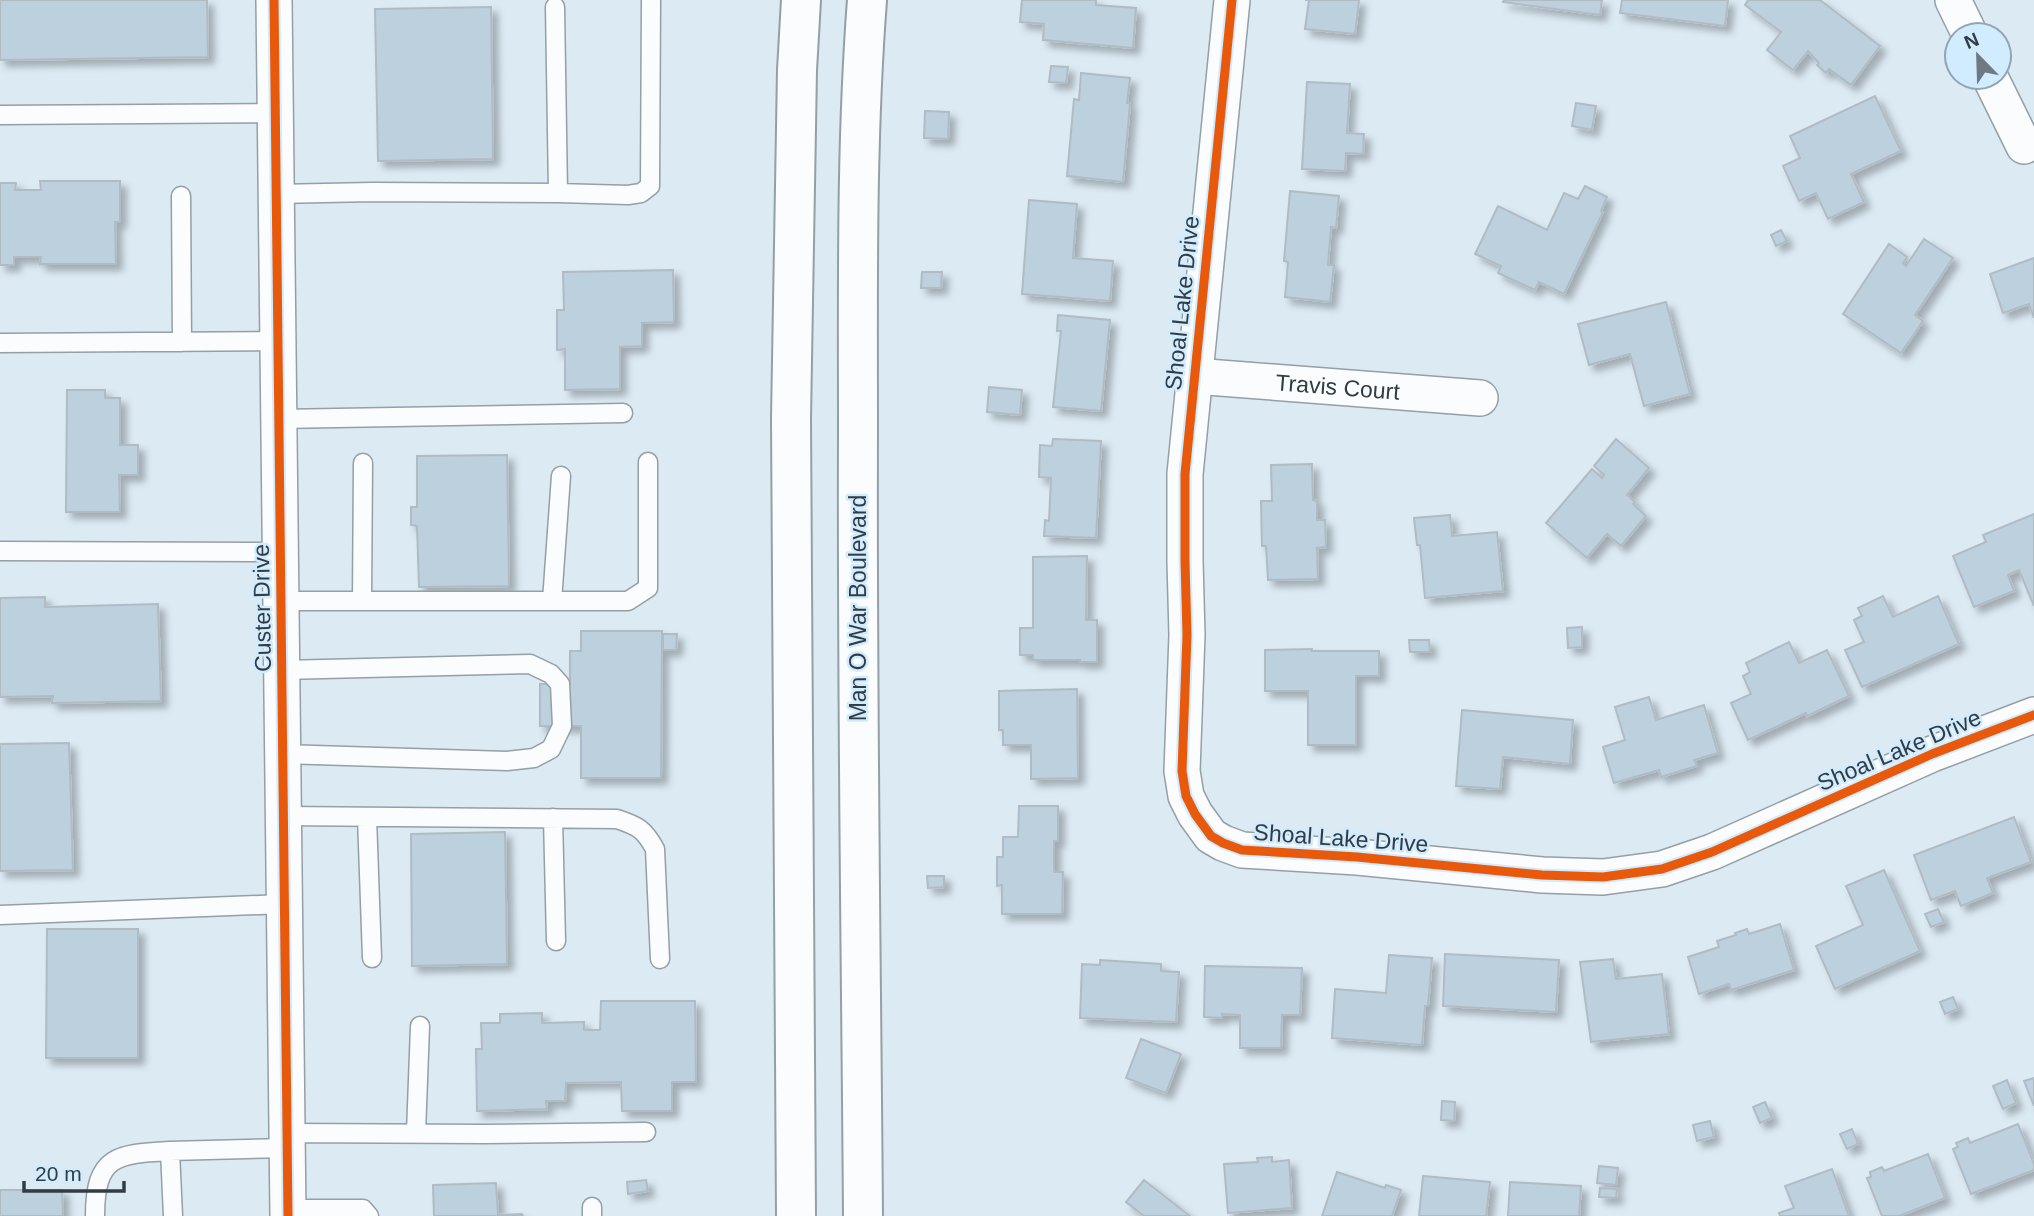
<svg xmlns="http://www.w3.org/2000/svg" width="2034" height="1216" viewBox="0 0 2034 1216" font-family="Helvetica,sans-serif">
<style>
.building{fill:#bcd0de;stroke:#b1bbc4;stroke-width:2;filter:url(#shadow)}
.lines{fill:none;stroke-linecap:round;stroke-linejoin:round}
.service-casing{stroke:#949fa6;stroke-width:21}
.minor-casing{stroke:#949fa6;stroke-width:38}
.primary-casing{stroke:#949fa6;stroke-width:42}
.service{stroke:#fafcfd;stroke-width:18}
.minor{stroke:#fafcfd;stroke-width:35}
.primary{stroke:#fafcfd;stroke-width:38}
.cycleway-casing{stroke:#d1ebff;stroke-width:13}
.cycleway{stroke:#e8590c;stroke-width:9}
.labels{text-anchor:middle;stroke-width:5;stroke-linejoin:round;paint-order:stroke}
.street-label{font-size:23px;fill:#323c44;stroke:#d1ebff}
</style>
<defs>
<filter id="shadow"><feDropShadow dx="6" dy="6" stdDeviation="3.5" flood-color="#0004"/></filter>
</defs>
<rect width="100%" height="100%" fill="#dceaf4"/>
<path class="building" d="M0 0H207L208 57 0 60Z
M1022 0H1096V5L1136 8 1133 48 1043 40 1044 24 1020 22Z
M1305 0H1359L1355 34 1305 29 1309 0Z
M1504 0H1602L1600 15 1503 2Z
M1622 0H1728L1725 26 1620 13Z
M1748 0H1820L1880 46 1851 85 1829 69 1826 73 1817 65 1819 63 1808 51 1793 70 1767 50 1781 32 1745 5Z
M491 7 493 159 378 161 375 9Z
M1051 66 1068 67 1066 83 1049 82Z
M1081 73 1130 78 1127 103 1130 104 1123 182 1067 176 1074 99 1079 100Z
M1307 82 1350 84 1347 133 1364 134 1363 154 1346 153 1345 171 1302 169Z
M1875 96 1901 151 1851 174 1864 202 1828 219 1816 193 1799 201 1783 166 1800 158 1790 136Z
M1576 103 1596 106 1592 130 1572 126Z
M925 111 949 112 948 139 924 138Z
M40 181H120V222H115L116 264H40L41 257H14V265H0V183H16L15 190H41Z
M1585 186 1607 197 1601 211 1603 212 1564 294 1539 282 1535 290 1498 273 1501 266 1475 254 1498 206 1547 230 1564 193 1578 199Z
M1290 191 1339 196 1336 228 1331 227 1328 265H1334L1330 302 1285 297 1288 262 1284 261Z
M1029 200 1077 204 1073 258 1113 261 1110 301 1022 294Z
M1781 230 1787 241 1776 246 1771 235Z
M1924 239 1953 258 1915 315 1923 321 1901 353 1843 314 1889 244 1907 257 1903 263 1906 266Z
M2034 258V318L2029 304 2003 313 1990 274Z
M673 270 674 322 642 323V346L620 347V389L565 390V349L557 350V310H564L563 272Z
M922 272H942L941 288H921Z
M1666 302 1690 394 1644 406 1630 354 1589 365 1578 324Z
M1058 315 1110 320 1101 411 1053 407 1061 331H1057Z
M989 387 1022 390 1020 415 987 412Z
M67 390H105V398H120V445H138V475H119L120 512H66Z
M1053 439 1101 441 1096 538 1044 536 1045 520 1049 521 1051 478 1039 477 1040 445 1052 446Z
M1616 439 1649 468 1627 495 1635 502 1633 504 1646 516 1621 546 1607 534 1587 558 1546 523 1592 469 1602 478 1604 475 1594 466Z
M507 455 509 586 419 587 417 526 411 525V507H417V456Z
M1312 464 1313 500 1317 501V520H1325L1326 547 1317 548 1318 579 1268 580 1266 546H1262L1261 501H1272L1271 465Z
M2034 514V606L2019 570 2008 575 2014 591 1974 607 1953 556 1986 542 1983 535Z
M1450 515 1452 536 1497 532 1503 591 1425 598 1420 545H1417L1414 518Z
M1087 556 1086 620H1097V662H1080V660H1033V655H1020V628H1033V557Z
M1883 596 1893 617 1938 596 1959 644 1862 687 1845 650 1864 642 1854 620 1862 616 1858 608Z
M45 597V607L158 604 161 701 52 703 53 696 0 697V598Z
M1582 627V647L1568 648 1567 628Z
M581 631H662L661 778H581V726H540V684H570V651H581Z
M663 634H677L676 650H663Z
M1409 640H1429L1430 652H1410Z
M1789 642 1799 663 1827 650 1849 696 1807 716 1806 713 1748 740 1731 703 1751 694 1743 676 1750 672 1746 663Z
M1312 649V651H1379V676H1356V745H1308V691H1265V650Z
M1077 689 1078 778 1031 779V745H1003V730H999V691Z
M1649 697 1656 720 1704 705 1718 753 1694 760 1697 766 1661 777 1659 770 1614 783 1603 747 1625 740 1615 707Z
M1462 710 1573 720 1570 764 1503 757 1500 789 1456 786Z
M69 743 73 870 0 871V744Z
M1019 806H1058V841H1054V872H1063L1062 914H1002V885L997 886V857H1003V837H1018Z
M2014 817 2031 862 1987 878 1993 893 1961 906 1955 891 1931 900 1914 855Z
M505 832 507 964 412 966 411 834Z
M1884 870 1920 951 1835 989 1816 946 1863 925 1846 886Z
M927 876H944V887L928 888Z
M1938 909 1944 922 1931 927 1925 914Z
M1780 924 1794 970 1731 990 1729 984 1699 994 1688 957 1719 947 1717 941 1736 935 1735 933 1747 929 1749 934Z
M47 929H138V1058H46Z
M1445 954 1559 960 1556 1012 1443 1006Z
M1389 955 1432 958 1428 1006H1425L1422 1045 1332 1038 1335 989 1386 993Z
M1613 959 1616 979 1662 974 1669 1034 1591 1042 1580 962Z
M1100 960 1161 964V971L1179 972 1176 1022 1080 1018 1082 964 1100 965Z
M1205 966 1302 968 1300 1015H1282L1281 1048H1240V1015L1222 1014V1018L1204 1017Z
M1953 997 1958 1009 1945 1014 1940 1002Z
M601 1001H695L696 1082H672V1111H622L621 1082 566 1083 565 1101H546L547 1109 477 1111 476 1049H482L481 1023H500V1014L542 1013V1023L584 1022V1030H600Z
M1141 1039 1181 1054 1166 1093 1126 1078Z
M2034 1078V1106L2024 1081Z
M2007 1080 2016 1103 2003 1109 1993 1086Z
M1442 1101 1455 1102 1454 1121 1441 1120Z
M1765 1102 1772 1118 1760 1123 1753 1107Z
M1710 1121 1714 1137 1697 1141 1693 1125Z
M2018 1124 2034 1164V1170L1971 1194 1953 1149 1958 1147 1956 1143 1968 1138 1970 1143Z
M1852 1129 1858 1144 1847 1149 1840 1134Z
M1928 1154 1945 1198 1899 1216H1882L1867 1178 1871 1177 1870 1172 1882 1167 1884 1171Z
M1272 1157V1162L1289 1160 1292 1208 1228 1213 1224 1164 1258 1162 1257 1158Z
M1599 1166 1618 1168 1616 1185 1597 1183Z
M1832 1169 1849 1216H1780L1779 1213 1794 1208 1785 1186Z
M1337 1172 1385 1188 1386 1185 1401 1190 1392 1216H1322Z
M1423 1176 1490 1182 1486 1216H1419Z
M646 1180 648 1191 628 1194 627 1182Z
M1144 1180 1190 1216H1144L1126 1202Z
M1510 1182 1581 1186 1579 1216H1508Z
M496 1183 498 1215 522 1214 523 1216H434L433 1185Z
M1600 1188 1617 1189 1616 1198 1599 1197Z
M0 1190H62L63 1216H0Z"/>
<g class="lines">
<defs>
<path id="service" d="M0 115 275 113
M558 193 628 195 641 193 650 186 651 0
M276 194 372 192 558 193 555 7
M181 196 182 342
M0 343 278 341
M279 419 623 413
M0 551 280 552
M281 601H628L648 588V462
M362 601 363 463
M552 601 561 476
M282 670 530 664 551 674 560 684 562 726 551 749 534 758 507 761 282 754
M283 816 617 819C638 826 644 829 655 849L660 959
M367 817 372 958
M553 818 556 941
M0 915 284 904
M287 1133 484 1134 646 1132
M416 1133 420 1026
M592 1207V1216
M288 1209H363L369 1216
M95 1216C95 1155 117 1154 170 1151
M173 1216 170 1151 287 1148"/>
<g id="minor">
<path d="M274 0 288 1216"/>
<path d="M1232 0 1185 474V561L1187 635 1182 771 1186 796 1195 814 1211 836 1223 843 1242 850 1357 857 1542 875 1603 877 1662 869 1712 852 1932 754 2034 715"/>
<path d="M1953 0 1970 35"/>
<path d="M1990 77 2024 146"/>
<path id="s1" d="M1194 376 1480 398"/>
</g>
<path id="primary" d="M796 1216 791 419 797 70 801 0
M863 1216C861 955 857 694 858 434 858 289 856 144 867 0"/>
</defs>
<use href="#service" class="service-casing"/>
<use href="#minor" class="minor-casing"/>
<use href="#primary" class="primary-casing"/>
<use href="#service" class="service"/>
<use href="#minor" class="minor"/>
<use href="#primary" class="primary"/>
<defs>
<path id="cycleway" d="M274 0 288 1216
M1232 0 1185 474V561L1187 635 1182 771 1186 796 1195 814 1211 836 1223 843 1242 850 1357 857 1542 875 1603 877 1662 869 1712 852 1932 754 2034 715"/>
</defs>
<use href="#cycleway" class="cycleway-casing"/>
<use href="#cycleway" class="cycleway"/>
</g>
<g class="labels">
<g class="street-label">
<text transform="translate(1182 303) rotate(-84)" y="8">Shoal Lake Drive</text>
<text dy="8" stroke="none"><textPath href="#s1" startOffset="144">Travis Court</textPath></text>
<text transform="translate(262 608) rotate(-91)" y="8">Custer Drive</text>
<text transform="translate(858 608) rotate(-90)" y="8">Man O War Boulevard</text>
<text transform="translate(1899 750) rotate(-23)" y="8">Shoal Lake Drive</text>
<text transform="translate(1341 838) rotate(4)" y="8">Shoal Lake Drive</text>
</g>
</g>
<g transform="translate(1978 56) rotate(337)"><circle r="33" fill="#d1ebff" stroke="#91a5b4" stroke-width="2"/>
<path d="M0-5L12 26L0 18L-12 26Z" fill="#6e7982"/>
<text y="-10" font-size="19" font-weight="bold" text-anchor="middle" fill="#323c44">N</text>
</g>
<path d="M24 1181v10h100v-10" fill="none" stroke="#323c44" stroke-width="3.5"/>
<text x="35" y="1181" font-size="21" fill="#323c44" stroke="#d1ebff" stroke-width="5" paint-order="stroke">20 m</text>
</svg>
